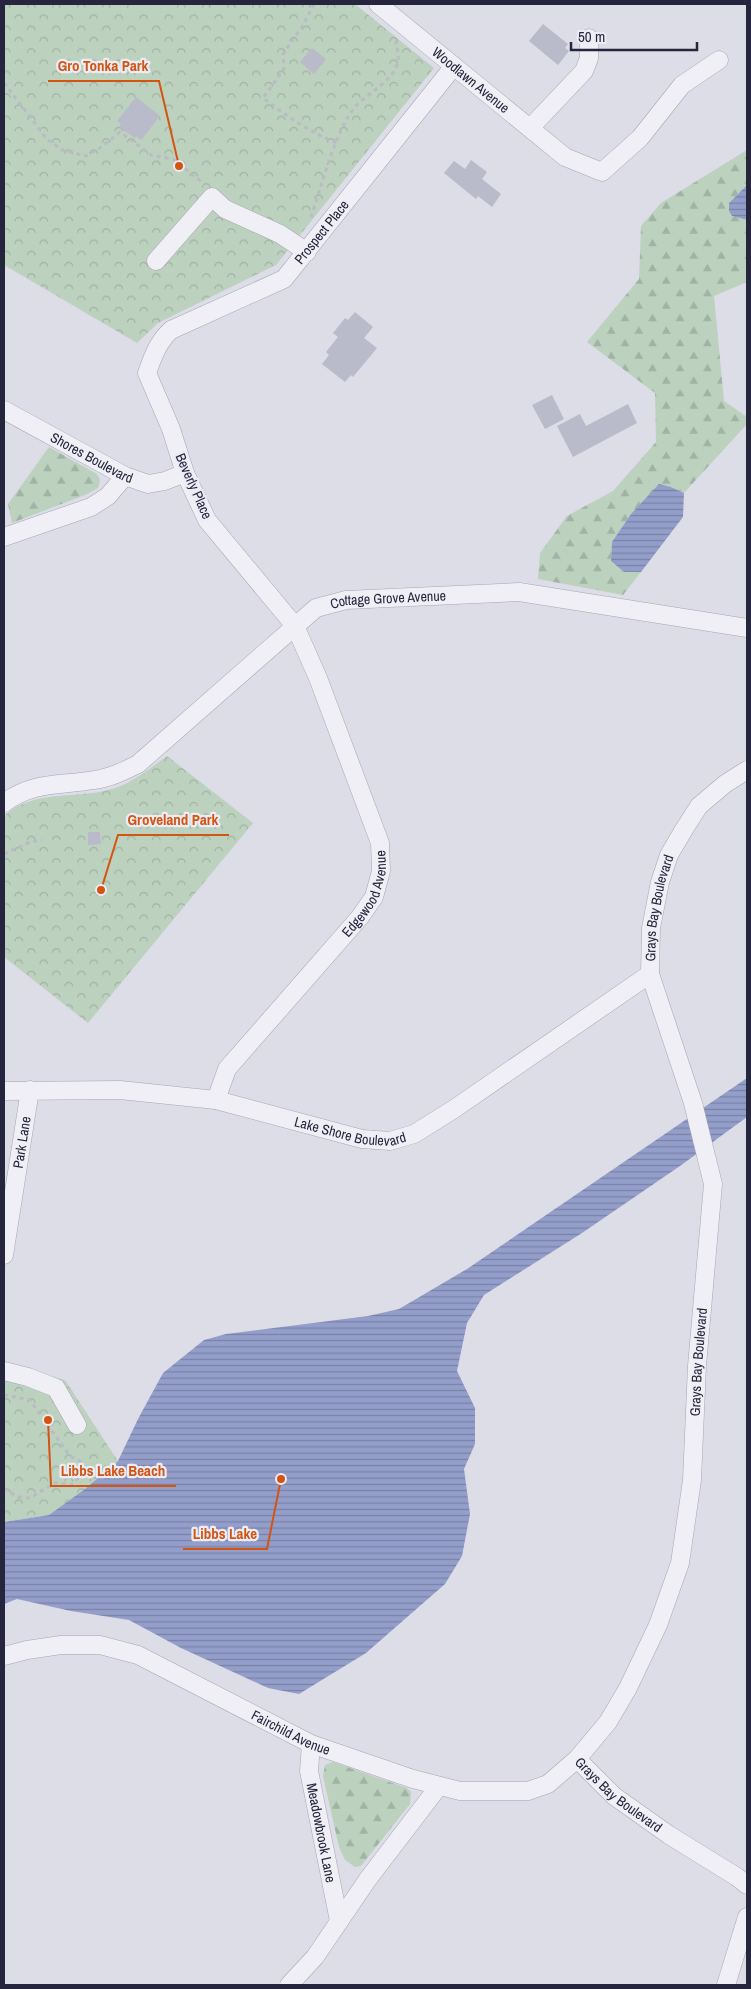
<svg xmlns="http://www.w3.org/2000/svg" width="751" height="1989" viewBox="0 0 751 1989" font-family="'Archivo Narrow',sans-serif">
<style>
.forest{fill:url(#forest-firs)}
.park{fill:url(#park-crowns)}
.pitch{fill:#bcd1be}
.water{fill:url(#water-rules)}
.building{fill:#b9baca}
.lines{fill:none;stroke-linecap:round;stroke-linejoin:round}
.minor-casing{stroke:#a5a6b4;stroke-width:19}
.path{stroke:#babbc5;stroke-width:3;stroke-dasharray:4 4;stroke-linecap:butt}
.minor{stroke:#efeff5;stroke-width:18}
.labels{text-anchor:middle;stroke-width:4.5;stroke-linejoin:round;paint-order:stroke}
.street-label{font-size:14px;fill:#25263e;stroke:#ebecf5}
.leader{fill:none;stroke:#d45411;stroke-width:2}
.callout-dot{fill:#d45411;stroke:#ebecf5;stroke-width:2}
.callout-label{font-size:15px;text-anchor:middle;font-weight:bold;fill:#d45411;stroke:#ebecf5;stroke-width:4.5;stroke-linejoin:round;paint-order:stroke}
</style>
<defs>
<pattern id="forest-firs" width="22" height="20" patternUnits="userSpaceOnUse" patternTransform="scale(1.25)"><rect width="22" height="20" fill="#bcd1be"/><path d="M5 1l3.5 6h-7zM16 11l3.5 6h-7z" fill="#a1b3a4"/></pattern>
<pattern id="park-crowns" width="20" height="18" patternUnits="userSpaceOnUse" patternTransform="scale(1.25)"><rect width="20" height="18" fill="#bcd1be"/><path d="M2 6a3 3 0 1 1 6 0M12 15a3 3 0 1 1 6 0" fill="none" stroke="#a1b3a4"/></pattern>
<pattern id="water-rules" width="6" height="5" patternUnits="userSpaceOnUse" patternTransform="scale(1.25)"><rect width="6" height="5" fill="#949eca"/><path d="M0 2.5h6" fill="none" stroke="#7981a5"/></pattern>
</defs>
<rect width="100%" height="100%" fill="#dcdde7"/>
<path class="forest" d="M747 150V185L729 203 732 216 747 220V282L714 296 724 401 747 417V424L684 493 671 487 631 514 612 543 611 561 624 572H641L623 595 538 579 540 553 567 516 613 491 656 442 655 393 587 342 639 279 641 226 661 203Z
M49 447 97 474 100 480 98 488 85 495 12 523 8 504Z
M333 1762 407 1788 411 1792 410 1804 361 1866 355 1867 345 1860 339 1847 323 1776 325 1765Z"/>
<path class="park" d="M4 4H355L434 68 276 265 158 323 137 343 4 265Z
M167 756 253 823 88 1023 4 957V816C35 787 82 801 118 787 136 780 152 767 167 756Z
M4 1365 65 1380 118 1461 85 1489 49 1515 4 1522Z"/>
<path class="pitch" d="M129 4H178C158 18 150 22 129 4Z"/>
<path class="water" d="M747 185V220L732 216 729 211V203Z
M659 484 671 487 684 493 683 517 641 572H624L611 561 612 542 631 514Z
M747 1078V1117L680 1166 582 1233 484 1295 467 1323 457 1371 475 1408V1444L464 1469 470 1514 462 1556 445 1584 366 1653 299 1694 268 1688 181 1648 129 1620 71 1611 17 1599 4 1604V1522L49 1515 85 1489 118 1461 138 1419 163 1373 204 1340 226 1334 368 1316 399 1309 467 1269Z"/>
<path class="building" d="M543 24 568 44 565 48 569 51 558 65 529 41Z
M312 48 326 59 314 74 300 62Z
M136 97 160 116 141 140 136 136 135 138 119 127 121 124 117 121Z
M471 160 487 172 482 179 501 194 492 207 478 196 476 199 444 173 454 161 465 169Z
M355 312 373 327 364 338 377 348 353 377 351 375 345 382 322 364 329 355 326 352 338 337 333 333 345 318 348 320Z
M552 395 564 419 545 429 532 405Z
M628 404 637 423 573 457 557 426 580 414 586 426Z
M88 832H100L101 844 88 845Z"/>
<g class="lines">
<defs>
<g id="minor">
<path id="s1" d="M378 4 565 157 602 172 640 138 682 85 719 60"/>
<path d="M530 128 584 71 589 58V38"/>
<path d="M156 261 212 197 225 209 280 234 307 252"/>
<path id="s2" d="M4 410 125 476 148 484 165 481 185 473"/>
<path d="M4 537 91 507 108 496 125 476"/>
<path id="s3" d="M4 803C33 781 60 786 94 780 110 778 124 771 138 764L316 608 346 600 519 592 747 628"/>
<path id="s4" d="M4 1091 120 1090 216 1100 362 1139 390 1141 414 1134 454 1109 650 974"/>
<path id="s5" d="M216 1100 227 1069 360 917 374 897 381 871 380 843 318 678 295 626 207 520 185 473 171 429 147 373C153 356 158 342 171 330L284 279 454 66"/>
<path id="s6" d="M4 1255 30 1090"/>
<path d="M4 1371 28 1377 56 1388 77 1425"/>
<path id="s7" d="M4 1656 27 1650 61 1645H100L138 1655 311 1744 413 1779 460 1791H528L548 1784 577 1759 608 1722 628 1688 658 1625 680 1563 692 1480 697 1366 713 1184 693 1103 650 974 651 928 660 882 669 855 683 831 699 806 725 784 747 770"/>
<path id="s8" d="M311 1744 309 1771 339 1921"/>
<path id="s9" d="M577 1759 614 1796 669 1835 737 1877 747 1885"/>
<path d="M289 1985 315 1957 368 1879 439 1786"/>
<path d="M726 1985 747 1917"/>
</g>
</defs>
<use href="#minor" class="minor-casing"/>
<path class="path" d="M314 4 302 27 283 54 284 69 263 98C287 116 309 132 337 143
M4 83 46 138 62 150 86 156 100 148 120 132 151 155 173 159 204 184
M311 217C321 188 336 128 356 106 369 92 394 81 398 61 399 56 397 48 396 42L395 41
M4 854 30 842 42 840
M4 1395 30 1400 70 1456 79 1460 86 1470 71 1485 55 1483 30 1498 18 1497 4 1489"/>
<use href="#minor" class="minor"/>
</g>
<g class="labels">
<g class="street-label">
<text dy="5" stroke="none"><textPath href="#s1" startOffset="120">Woodlawn Avenue</textPath></text>
<text dy="5" stroke="none"><textPath href="#s5" startOffset="1078">Prospect Place</textPath></text>
<text dy="5" stroke="none"><textPath href="#s2" startOffset="100">Shores Boulevard</textPath></text>
<text transform="translate(194 486) rotate(66)" y="5">Beverly Place</text>
<text dy="5" stroke="none"><textPath href="#s3" startOffset="451">Cottage Grove Avenue</textPath></text>
<text dy="5" stroke="none"><textPath href="#s5" startOffset="259">Edgewood Avenue</textPath></text>
<text dy="5" stroke="none"><textPath href="#s7" startOffset="1505">Grays Bay Boulevard</textPath></text>
<text dy="5" stroke="none"><textPath href="#s4" startOffset="351">Lake Shore Boulevard</textPath></text>
<text dy="5" stroke="none"><textPath href="#s6" startOffset="114">Park Lane</textPath></text>
<text dy="5" stroke="none"><textPath href="#s7" startOffset="1040">Grays Bay Boulevard</textPath></text>
<text dy="5" stroke="none"><textPath href="#s7" startOffset="308">Fairchild Avenue</textPath></text>
<text dy="5" stroke="none"><textPath href="#s9" startOffset="55">Grays Bay Boulevard</textPath></text>
<text dy="5" stroke="none"><textPath href="#s8" startOffset="90">Meadowbrook Lane</textPath></text>
</g>
</g>
<path class="leader" d="M179 166L159 81H48M101 890L118 835H229M48 1420L51 1486H176M281 1479L267 1549H183"/>
<g class="callout-dot">
<circle cx="179" cy="166" r="5"/>
<circle cx="101" cy="890" r="5"/>
<circle cx="48" cy="1420" r="5"/>
<circle cx="281" cy="1479" r="5"/>
</g>
<g class="callout-label">
<text x="103" y="71">Gro Tonka Park</text>
<text x="173" y="825">Groveland Park</text>
<text x="113" y="1476">Libbs Lake Beach</text>
<text x="225" y="1539">Libbs Lake</text>
</g>
<rect width="751" height="1989" fill="none" stroke="#25263e" stroke-width="10"/>
<path d="M571 42v8h126v-8" fill="none" stroke="#25263e" stroke-width="2.5"/>
<text x="578" y="42" font-size="15" fill="#25263e" stroke="#ebecf5" stroke-width="4" paint-order="stroke">50 m</text>
</svg>
